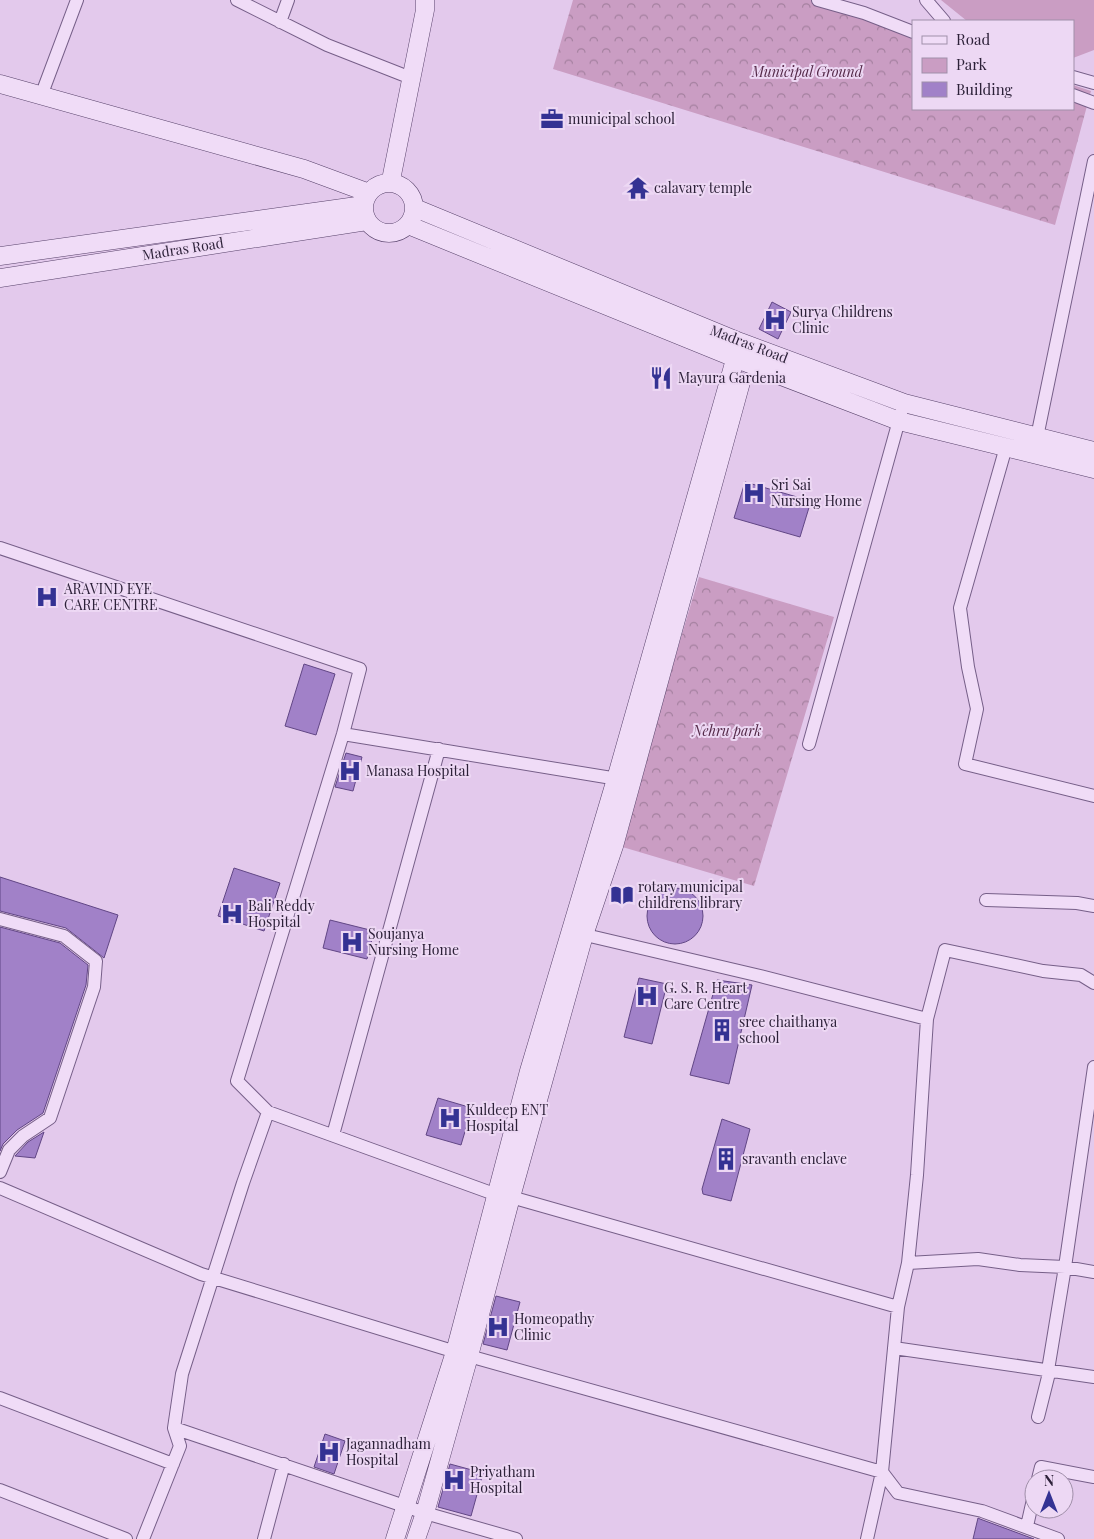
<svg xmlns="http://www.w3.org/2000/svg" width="1094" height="1539" viewBox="0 0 1094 1539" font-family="'Playfair Display',serif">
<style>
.green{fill:#ca9dc3}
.forest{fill:url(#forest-crowns)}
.building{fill:#a181c8;stroke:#614685}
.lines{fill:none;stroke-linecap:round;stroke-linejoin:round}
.street-casing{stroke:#765f88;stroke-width:14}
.secondary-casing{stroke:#57426a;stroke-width:19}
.street{stroke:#f0dcf7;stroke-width:12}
.secondary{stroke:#f0dcf7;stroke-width:18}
.labels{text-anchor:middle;stroke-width:4;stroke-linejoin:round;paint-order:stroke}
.park-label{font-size:14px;font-style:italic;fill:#542948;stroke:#edd8f4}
.poi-label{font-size:14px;fill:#2d2139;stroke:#edd8f4;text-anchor:start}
.street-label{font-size:14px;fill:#2d2139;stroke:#edd8f4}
</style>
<defs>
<pattern id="forest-crowns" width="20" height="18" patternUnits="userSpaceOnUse" patternTransform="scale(1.25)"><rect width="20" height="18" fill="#ca9dc3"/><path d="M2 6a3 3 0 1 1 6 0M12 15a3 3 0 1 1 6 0" fill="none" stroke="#a4809f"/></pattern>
</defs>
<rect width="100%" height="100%" fill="#e3c9ec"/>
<path class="green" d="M941 0H1094V50L1073 58V21H967Z"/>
<path class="forest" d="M573 0H818L913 32V109H1073V85L1091 91 1055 225 553 69Z
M699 577 834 617 754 886 619 846Z"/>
<path class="building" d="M772 302 791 312 778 339 759 329Z
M745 482 811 501 800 537 734 518Z
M304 664 335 674 316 735 285 726Z
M346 753 362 757 353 791 335 787Z
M234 868 280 883 264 931 218 916Z
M0 877 118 915 104 958 66 928 0 911Z
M647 916a28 28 0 1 1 56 0a28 28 0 1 1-56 0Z
M330 920 374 931 367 959 323 948Z
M0 927 60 943 88 965 86 985 43 1113 17 1130 3 1144 0 1151Z
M639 978 667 984 652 1044 624 1037Z
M717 980 752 985 729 1084 690 1075Z
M438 1098 472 1108 461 1145 426 1135Z
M722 1119 750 1129 731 1201 703 1194 702 1189Z
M44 1132 35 1158 15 1156 28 1142Z
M496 1296 520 1302 507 1350 483 1344Z
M325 1434 345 1441 334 1474 314 1467Z
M450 1464 483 1473 471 1516 438 1507Z
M978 1518 980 1519 1034 1539H973Z"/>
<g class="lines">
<defs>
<path id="street" d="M237 0 327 45 411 78
M818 0 864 13 913 32
M926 0 944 21
M280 22 288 0
M1073 77 1094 83
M1073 95 1094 103
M41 96 77 0
M1037 437 1094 161
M1006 447 960 608 968 667 977 709 965 764 1094 796
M0 548 360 669 343 734 237 1081 268 1112 243 1183 182 1374 174 1428
M343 734 624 780
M809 744 901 413
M986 900 1077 903 1094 906
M0 919 64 936 96 961 94 987 50 1118 23 1136 9 1150 0 1172
M577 933 756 975 927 1019 917 1175 908 1263
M927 1019 945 950 1043 971 1081 975 1094 983
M268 1112 497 1195
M333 1135 439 749
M0 1188 201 1274 469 1356 882 1472 898 1307
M511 1197 898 1307 908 1263 978 1259 1020 1265 1065 1267 1094 1272
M894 1348 1094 1377
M0 1398 173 1464
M1038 1417 1048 1377V1370L1065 1267 1094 1067
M882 1472 898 1493 982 1511 1058 1539
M1038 1479 1041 1467 1094 1477
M0 1490 126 1539
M1027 1526 1034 1495
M143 1539 180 1446 174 1428 425 1513 516 1539
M264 1539 284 1464
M867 1539 882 1472"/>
<path id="secondary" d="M0 84 304 169 369 193
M392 175 425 10V0
M364 208a25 25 0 1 1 50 0a25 25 0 1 1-50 0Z
M415 208 740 342 904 403 1094 451
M408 225 747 363 899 421 1094 469
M0 256 364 205
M0 278 367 221
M395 1539 455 1352 529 1071 616 779 740 342
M416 1539 425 1513 469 1356 511 1197 584 935 614 846 741 382"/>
</defs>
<use href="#street" class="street-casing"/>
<use href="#secondary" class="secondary-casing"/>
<use href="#street" class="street"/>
<use href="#secondary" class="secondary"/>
</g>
<defs>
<symbol id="office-bare" viewBox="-9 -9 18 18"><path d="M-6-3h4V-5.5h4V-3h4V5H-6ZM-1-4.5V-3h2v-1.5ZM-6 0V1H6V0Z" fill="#343293" stroke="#edd8f4" stroke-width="2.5" paint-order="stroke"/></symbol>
<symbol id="temple-bare" viewBox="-9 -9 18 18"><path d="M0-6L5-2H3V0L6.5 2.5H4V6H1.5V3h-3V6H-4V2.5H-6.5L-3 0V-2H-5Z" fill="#343293" stroke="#edd8f4" stroke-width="2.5" paint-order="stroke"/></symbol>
<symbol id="hospital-bare" viewBox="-9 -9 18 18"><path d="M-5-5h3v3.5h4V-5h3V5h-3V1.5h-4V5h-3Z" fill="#343293" stroke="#edd8f4" stroke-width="2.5" paint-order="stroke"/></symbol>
<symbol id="restaurant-bare" viewBox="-9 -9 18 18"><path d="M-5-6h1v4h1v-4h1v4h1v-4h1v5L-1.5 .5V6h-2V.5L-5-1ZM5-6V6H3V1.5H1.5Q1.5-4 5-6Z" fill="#343293" stroke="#edd8f4" stroke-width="2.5" paint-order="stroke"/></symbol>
<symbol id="library-bare" viewBox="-9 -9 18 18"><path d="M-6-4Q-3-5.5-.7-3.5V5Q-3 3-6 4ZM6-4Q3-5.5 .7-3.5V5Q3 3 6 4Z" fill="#343293" stroke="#edd8f4" stroke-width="2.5" paint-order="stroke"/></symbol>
<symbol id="building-bare" viewBox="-9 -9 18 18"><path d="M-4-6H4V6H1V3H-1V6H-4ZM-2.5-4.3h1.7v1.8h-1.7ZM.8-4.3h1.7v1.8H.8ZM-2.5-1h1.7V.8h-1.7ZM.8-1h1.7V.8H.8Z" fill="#343293" stroke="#edd8f4" stroke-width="2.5" paint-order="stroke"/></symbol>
</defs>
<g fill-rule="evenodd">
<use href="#office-bare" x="536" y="103" width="32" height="32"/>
<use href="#temple-bare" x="622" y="172" width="32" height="32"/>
<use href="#hospital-bare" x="759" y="304" width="32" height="32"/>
<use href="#restaurant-bare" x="645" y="362" width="32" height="32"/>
<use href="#hospital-bare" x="738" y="477" width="32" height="32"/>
<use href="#hospital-bare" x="31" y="581" width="32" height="32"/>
<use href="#hospital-bare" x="334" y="755" width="32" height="32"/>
<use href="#library-bare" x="606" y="879" width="32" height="32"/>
<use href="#hospital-bare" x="216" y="898" width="32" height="32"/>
<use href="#hospital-bare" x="336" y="926" width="32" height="32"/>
<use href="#hospital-bare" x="631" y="980" width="32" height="32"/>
<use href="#building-bare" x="706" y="1014" width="32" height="32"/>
<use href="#hospital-bare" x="434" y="1102" width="32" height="32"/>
<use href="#building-bare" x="710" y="1143" width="32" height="32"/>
<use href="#hospital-bare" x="482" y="1311" width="32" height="32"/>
<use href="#hospital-bare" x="313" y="1436" width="32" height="32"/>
<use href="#hospital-bare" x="438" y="1464" width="32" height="32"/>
</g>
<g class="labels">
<g class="park-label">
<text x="807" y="77">Municipal Ground</text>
<text x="727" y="736">Nehru park</text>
</g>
<g class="poi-label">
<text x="568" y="124">municipal school</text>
<text x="654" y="193">calavary temple</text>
<text x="792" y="317">Surya Childrens<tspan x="792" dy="16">Clinic</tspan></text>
<text x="678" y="383">Mayura Gardenia</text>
<text x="771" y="490">Sri Sai<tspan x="771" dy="16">Nursing Home</tspan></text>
<text x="64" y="594">ARAVIND EYE<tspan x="64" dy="16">CARE CENTRE</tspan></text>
<text x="366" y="776">Manasa Hospital</text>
<text x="638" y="892">rotary municipal<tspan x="638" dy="16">childrens library</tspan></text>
<text x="248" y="911">Bali Reddy<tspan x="248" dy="16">Hospital</tspan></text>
<text x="368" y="939">Soujanya<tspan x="368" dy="16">Nursing Home</tspan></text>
<text x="664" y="993">G. S. R. Heart<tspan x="664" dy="16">Care Centre</tspan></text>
<text x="739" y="1027">sree chaithanya<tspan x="739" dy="16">school</tspan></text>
<text x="466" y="1115">Kuldeep ENT<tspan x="466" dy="16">Hospital</tspan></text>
<text x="742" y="1164">sravanth enclave</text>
<text x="514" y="1324">Homeopathy<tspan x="514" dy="16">Clinic</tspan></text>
<text x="346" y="1449">Jagannadham<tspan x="346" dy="16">Hospital</tspan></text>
<text x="470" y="1477">Priyatham<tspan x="470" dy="16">Hospital</tspan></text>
</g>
<g class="street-label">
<text transform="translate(183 249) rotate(-9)" y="5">Madras Road</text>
<text transform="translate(749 344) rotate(21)" y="5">Madras Road</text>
</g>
</g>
<rect x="912" y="20" width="162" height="90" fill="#edd8f4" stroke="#a08fa9"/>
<rect x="922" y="36" width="25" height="8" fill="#f0dcf7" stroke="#a08fa9"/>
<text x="956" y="45" font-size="15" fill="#2d2139">Road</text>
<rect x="922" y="58" width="25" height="15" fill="#ca9dc3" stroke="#a08fa9"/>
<text x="956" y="70" font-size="15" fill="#2d2139">Park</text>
<rect x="922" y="82" width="25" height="15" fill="#a181c8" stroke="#a08fa9"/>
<text x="956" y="95" font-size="15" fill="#2d2139">Building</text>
<g transform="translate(1049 1494)"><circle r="24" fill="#edd8f4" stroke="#a08fa9"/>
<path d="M0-4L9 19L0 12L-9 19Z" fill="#343293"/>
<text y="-8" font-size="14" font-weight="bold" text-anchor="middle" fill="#2d2139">N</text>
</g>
</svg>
